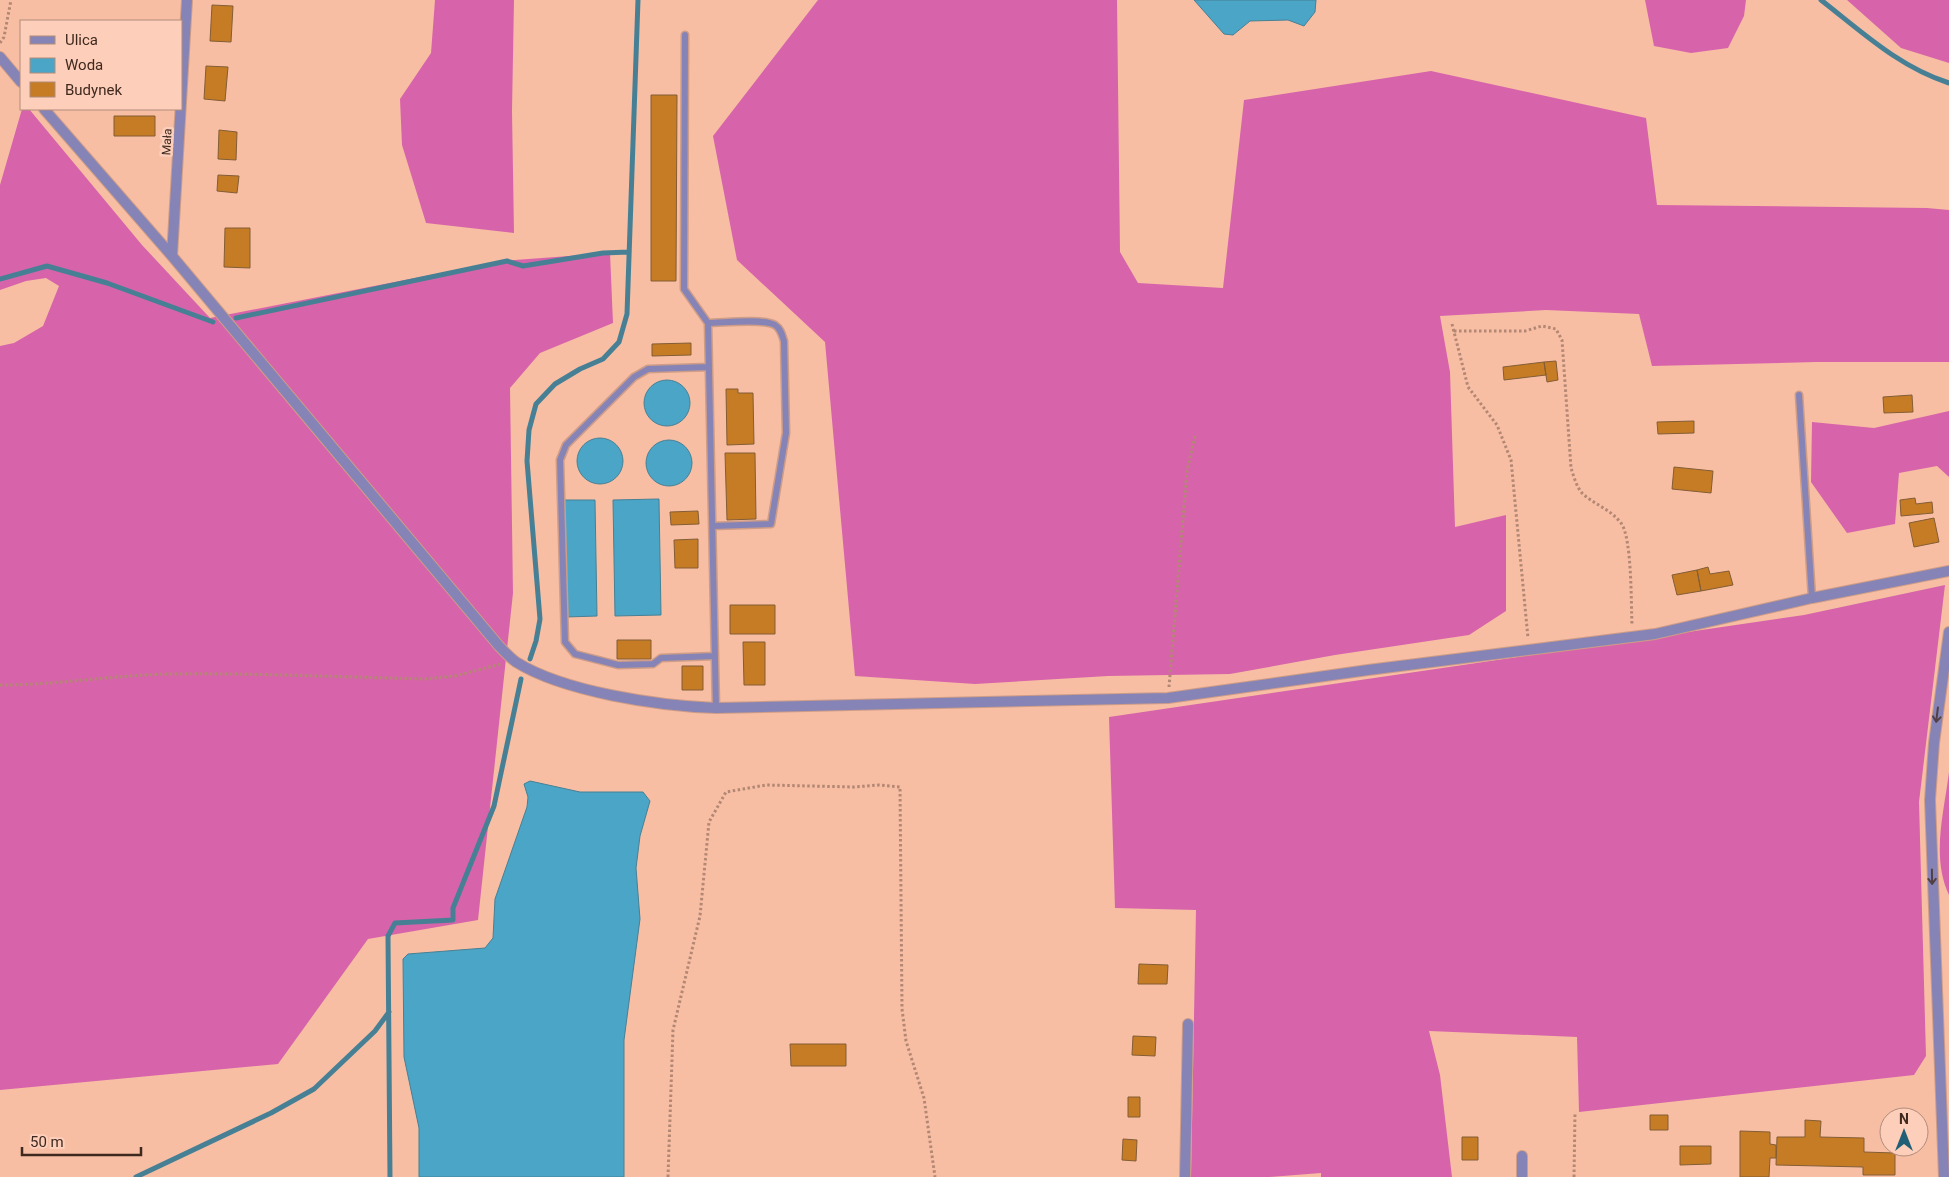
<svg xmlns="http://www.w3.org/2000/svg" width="1949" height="1177" viewBox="0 0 1949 1177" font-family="Roboto,sans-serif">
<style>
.forest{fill:#d764aa}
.water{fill:#4aa5c7;stroke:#478095}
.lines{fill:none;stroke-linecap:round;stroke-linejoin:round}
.stream{stroke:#478095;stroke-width:5}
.building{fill:#c57c25;stroke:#845d35}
.service-casing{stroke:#cf9d87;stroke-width:9}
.minor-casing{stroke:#cf9d87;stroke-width:12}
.path{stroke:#b38773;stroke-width:3;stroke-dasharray:2.5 2.5;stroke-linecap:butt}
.service{stroke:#8684b6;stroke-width:6}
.minor{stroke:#8684b6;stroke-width:10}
.oneway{stroke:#514045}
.labels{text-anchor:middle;stroke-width:5;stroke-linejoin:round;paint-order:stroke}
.street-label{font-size:12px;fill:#3f291f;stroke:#fdceb9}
</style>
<rect width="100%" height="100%" fill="#f7bea4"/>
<path class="forest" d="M435 0H514L512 111 514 233 426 223 402 145 400 99 431 53Z
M818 0H1117L1120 252 1138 283 1223 288 1244 100 1431 71 1646 118 1657 205 1927 208 1949 210V362H1816L1652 366 1639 314 1546 310 1440 316 1450 372 1455 527 1506 515V611L1469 635 1335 655 1230 674 1108 676 975 684 855 676 825 342 737 260 713 136Z
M1645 0H1746L1744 16 1728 48 1691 53 1654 46Z
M1847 0H1949V63L1901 48Z
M22 109H29L142 245 210 318 502 261 610 253 613 323 540 353 510 388 513 593 478 920 368 939 278 1064 0 1090V346L14 343 43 326 59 286 46 278 26 281 0 290V185Z
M1949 411V477L1937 466 1899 473 1895 524 1847 533 1811 482 1812 422 1874 428Z
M1945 585 1919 802 1926 1056 1914 1075 1579 1112 1577 1037 1429 1031 1440 1075 1452 1177H1321V1173L1269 1177H1191L1196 910 1115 908 1109 717 1804 615Z
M1949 772V895C1931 857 1944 813 1949 772Z"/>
<path class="water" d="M1194 0H1316L1315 12 1304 26 1288 20 1250 21 1233 35 1224 34Z
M644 403a23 23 0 1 1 46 0a23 23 0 1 1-46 0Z
M577 461a23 23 0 1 1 46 0a23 23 0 1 1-46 0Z
M646 463a23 23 0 1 1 46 0a23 23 0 1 1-46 0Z
M659 499 661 615 615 616 613 500Z
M564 500H595L597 616 566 617Z
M530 781 580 792H643L650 801 640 836 636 868 640 919 624 1040V1177H419V1128L404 1057 403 959 408 954 485 948 493 938 495 899 527 807 528 797 524 784Z"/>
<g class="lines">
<path class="stream" d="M1821 0C1862 32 1899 67 1949 83
M0 279 47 266 107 283 213 322
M236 318 507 261 523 266 603 253 629 252
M530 659 536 641 540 619 527 461 529 430 536 404 555 384 580 369 603 359 619 342 627 314 638 0
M136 1177 271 1113 314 1089 375 1031 389 1012
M390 1177 388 936 395 923 453 920V908L494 806 521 679"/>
</g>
<path class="building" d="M212 5 233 6 231 42 210 41Z
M206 66 228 67 225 101 204 99Z
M651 95H677L676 281H651Z
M114 116H155V136H114Z
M219 130 237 132 236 160 218 159Z
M218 175 239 176 237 193 217 191Z
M225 228H250V268L224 267Z
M691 343V355L652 356V344Z
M1556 361 1558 380 1547 382 1544 362Z
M1544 362 1546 375 1504 380 1503 367Z
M726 389H738V393H753L754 444 727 445Z
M1912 395 1913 412 1884 413 1883 397Z
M1694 421V433L1658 434 1657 422Z
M725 453H755L756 519 727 520Z
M1674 467 1713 471 1711 493 1672 489Z
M1915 498 1916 504 1932 502 1933 513 1901 516 1900 500Z
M698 511 699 524 671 525 670 512Z
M1934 518 1939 542 1914 547 1909 523Z
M698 539V568H675L674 540Z
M1708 567 1710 574 1729 571 1733 585 1701 591 1697 570Z
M1697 570 1701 591 1677 595 1672 575Z
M730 605H775V634H730Z
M617 640H651V659H617Z
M743 642H765V685H744Z
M682 666H703V690H682Z
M1139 964 1168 965 1167 984H1138Z
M1133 1036 1156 1037 1155 1056 1132 1055Z
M790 1044H846V1066H791Z
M1128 1097H1140V1117H1128Z
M1650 1115H1668V1130H1650Z
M1805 1120 1821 1121 1820 1137 1864 1138V1152L1895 1153V1175H1863V1167L1776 1165 1777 1137H1805Z
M1740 1131 1770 1132V1144L1776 1145V1158H1770L1769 1177H1740Z
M1462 1137H1478V1160H1462Z
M1123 1139 1137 1140 1136 1161 1122 1160Z
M1680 1146H1711V1164L1680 1165Z"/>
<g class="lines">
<defs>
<path id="service" d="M685 35 684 289 708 323 716 708
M708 323C723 323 763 318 775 325 781 329 782 335 784 341L786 433 771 524 713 526
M709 367 648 369 634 377 566 445 560 460 565 642 575 654 618 665 653 664 661 658 715 656
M1799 395 1812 598"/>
<path id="minor" d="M0 57 21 82
M44 109 172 256 499 646C504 651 510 658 516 662 564 692 659 706 716 708L1168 698 1368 670 1655 634 1812 598 1949 571
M172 256 187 0
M1185 1177 1188 1024
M1522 1177V1156
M1944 1177 1930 800 1934 743 1949 632"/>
</defs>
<use href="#service" class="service-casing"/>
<use href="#minor" class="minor-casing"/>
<path class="path" d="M0 43 4 37 11 0
M1452 324 1468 387 1497 425 1511 460 1528 638
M1454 331H1525L1542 326 1556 329 1562 340 1571 468C1574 477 1577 489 1584 495 1596 505 1611 510 1621 523 1632 537 1631 604 1632 625
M0 685C57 685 113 675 171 674 255 673 340 677 425 679L455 676 501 664
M1169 687 1187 471 1195 436
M668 1177 673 1030 700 916 709 822 726 792 766 785 854 787 879 785 900 787 902 1009 906 1041 924 1098 935 1177
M1574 1177 1575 1113"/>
<use href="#service" class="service"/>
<use href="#minor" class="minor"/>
</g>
<defs><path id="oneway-shaft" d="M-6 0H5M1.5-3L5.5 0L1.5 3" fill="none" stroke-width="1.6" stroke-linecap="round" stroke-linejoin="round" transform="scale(1.25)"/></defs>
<g class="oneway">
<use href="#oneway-shaft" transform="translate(1937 715) rotate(97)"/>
<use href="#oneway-shaft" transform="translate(1932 877) rotate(89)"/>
</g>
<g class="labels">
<g class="street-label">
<text transform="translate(167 142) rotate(-87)" y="4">Mała</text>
</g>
</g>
<rect x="20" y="20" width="162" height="90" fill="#fdceb9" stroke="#b18c7b"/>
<rect x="30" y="36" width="25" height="8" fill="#8684b6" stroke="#b18c7b"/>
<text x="65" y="45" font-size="15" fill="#3f291f">Ulica</text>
<rect x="30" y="58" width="25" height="15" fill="#4aa5c7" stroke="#b18c7b"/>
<text x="65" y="70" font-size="15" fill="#3f291f">Woda</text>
<rect x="30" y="82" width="25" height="15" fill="#c57c25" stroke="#b18c7b"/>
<text x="65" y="95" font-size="15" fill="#3f291f">Budynek</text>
<g transform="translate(1904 1132)"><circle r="24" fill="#fdceb9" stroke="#b18c7b"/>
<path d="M0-4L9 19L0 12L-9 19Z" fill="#205f75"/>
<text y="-8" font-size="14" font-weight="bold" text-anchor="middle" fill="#3f291f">N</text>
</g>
<path d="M22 1147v8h119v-8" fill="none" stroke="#3f291f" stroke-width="2.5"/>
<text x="30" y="1147" font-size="15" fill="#3f291f" stroke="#fdceb9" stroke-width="4" paint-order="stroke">50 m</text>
</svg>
